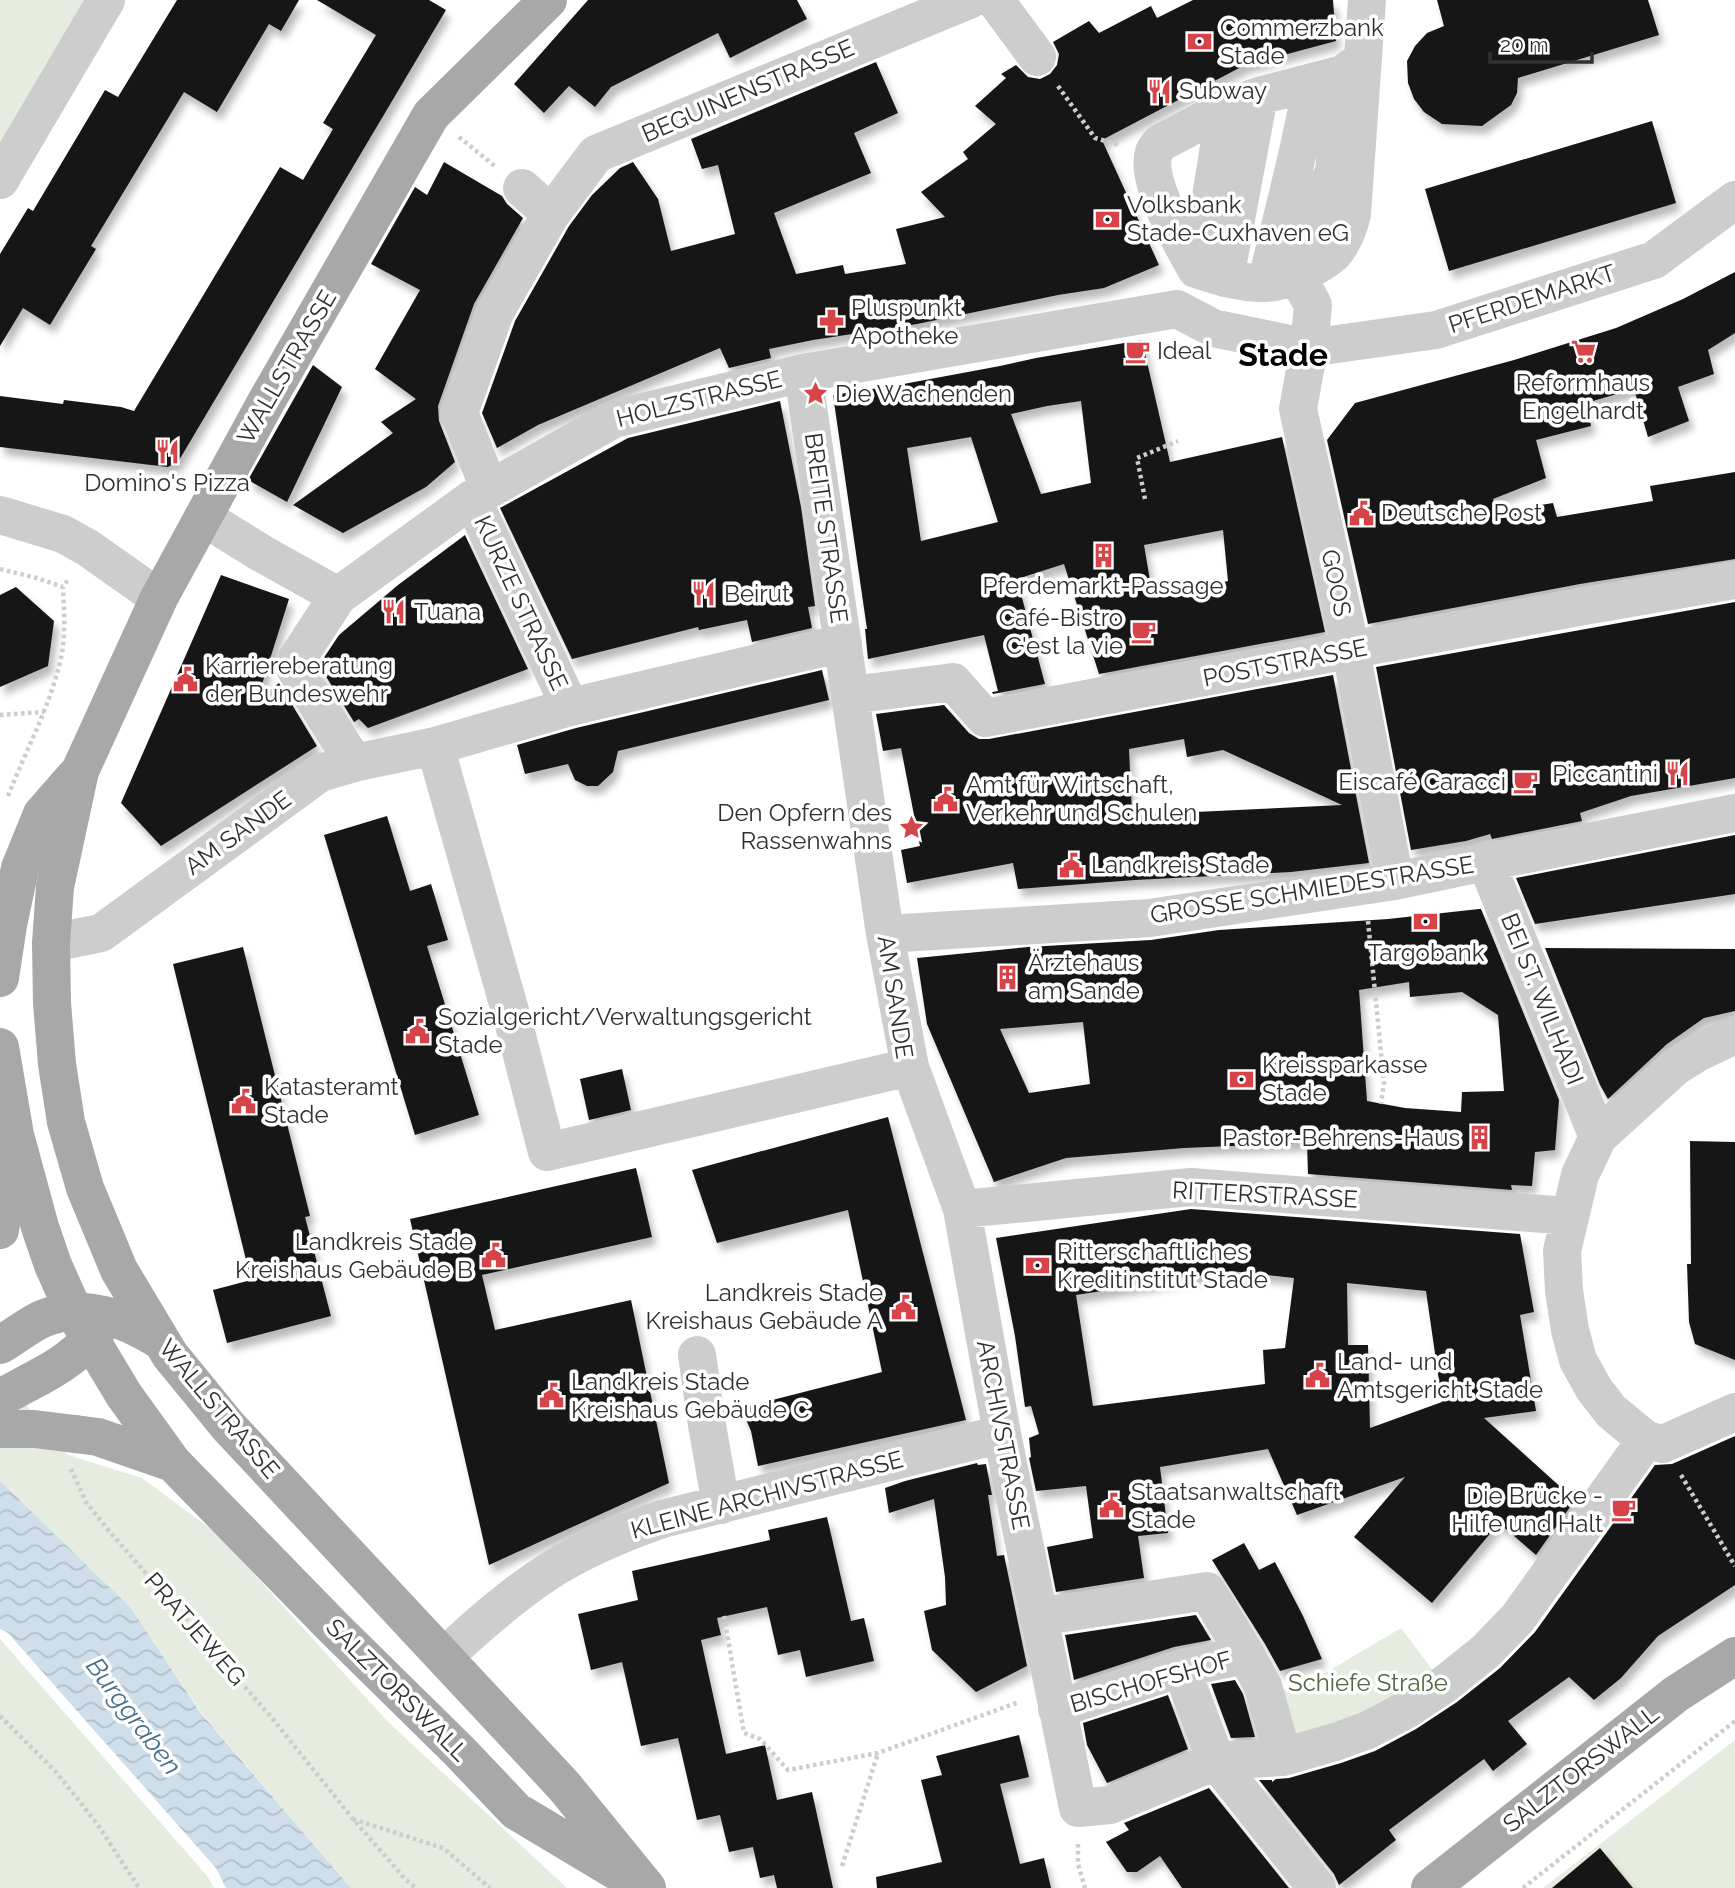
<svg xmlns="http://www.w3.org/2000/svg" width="1735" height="1888" viewBox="0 0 1735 1888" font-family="Raleway,sans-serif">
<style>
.green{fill:#e6ecdf}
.water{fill:url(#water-waves)}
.building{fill:#171717;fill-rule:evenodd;filter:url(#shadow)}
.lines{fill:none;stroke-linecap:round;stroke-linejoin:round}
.path{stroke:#cdcdcd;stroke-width:4.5;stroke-dasharray:3.5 3.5;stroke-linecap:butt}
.minor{stroke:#cdcdcd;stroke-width:38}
.major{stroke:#a8a8a8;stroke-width:38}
.major-bridge{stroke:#a8a8a8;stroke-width:38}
.labels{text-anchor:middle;stroke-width:7;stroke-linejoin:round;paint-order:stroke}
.poi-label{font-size:24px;fill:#303030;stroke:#fff;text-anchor:start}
.street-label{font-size:24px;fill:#303030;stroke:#fff}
.park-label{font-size:24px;fill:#526841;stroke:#fff}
.water-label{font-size:26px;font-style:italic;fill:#456e8b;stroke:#fff}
.district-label{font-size:32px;font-weight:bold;fill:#000;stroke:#fff}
</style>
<defs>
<pattern id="water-waves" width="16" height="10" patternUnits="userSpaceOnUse" patternTransform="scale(1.75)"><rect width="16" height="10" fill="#cedeea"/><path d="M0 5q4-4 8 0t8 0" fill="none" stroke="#b1bfc9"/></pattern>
<filter id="shadow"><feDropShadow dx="4.5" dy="8" stdDeviation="3.5" flood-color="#0004"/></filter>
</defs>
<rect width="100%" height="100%" fill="#fff"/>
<path class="green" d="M0 0H91L0 156Z
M0 1374 68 1455 142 1478 220 1536 387 1721 567 1888H351L200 1711 131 1608 0 1481Z
M1401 1628 1434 1672 1383 1709 1298 1739 1282 1690 1327 1672Z
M0 1639 208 1877 214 1888H0Z
M1735 1740V1888H1543Z"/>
<path class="water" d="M0 1481 131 1608 200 1712 351 1888H226L216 1868 8 1633 0 1629Z"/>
<path class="building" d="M177 0H299L281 31 269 24 217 112 184 92 91 246 96 249 50 325 23 308 0 346V254L28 208 33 211 105 90 118 97Z
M317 0H429L446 10 178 462 168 467 0 447V396L63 404 64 400 121 407 134 411 280 167 303 180 333 129 323 123 376 35Z
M588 0H797L807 19 730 58 718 33 611 87 595 107 569 86 544 113 514 84Z
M1193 0H1333L1336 41 1243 66 1102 140 1159 265 1104 288 1058 295 917 324 813 340 769 349 771 358 729 368 720 348 538 425 497 448 482 413 515 321 569 226 592 195 620 168 633 162 658 199 671 251 735 234 718 165 702 169 691 139 876 62 898 113 854 133 871 173 774 213 796 274 843 265 845 274 906 264 896 229 945 217 921 192 968 159 963 152 996 124 975 106 1006 78 1001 74 1016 65 1028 77 1040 79 1050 74 1057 65 1059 54 1053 42 1089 21 1099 33 1151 6 1157 18Z
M1437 0H1648L1659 35 1518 78 1517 93 1511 105 1482 126 1442 124 1424 112 1414 99 1408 83 1407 61 1415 46 1427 33 1444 26Z
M1652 121 1676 203 1449 271 1425 189Z
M444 162 502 196 507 204 523 218 474 304 438 406 439 421 455 462 426 487 343 533 293 505 393 433 381 422 416 399 375 369 420 290 371 264 415 187 427 195Z
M1735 272V333L1708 350 1714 374 1678 387 1689 421 1648 437 1634 389 1586 403 1591 426 1536 440 1546 478 1493 499 1497 512 1553 503 1557 517 1653 501 1650 486 1735 472V559L1580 584 1368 624 1327 440 1355 403 1514 360 1616 328 1683 299Z
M1142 340 1170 462 1282 437 1325 632 1099 674 1064 564 1017 579 1045 684 993 694 992 692 998 691 984 635 868 659 865 629H867L833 395 898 385 1000 366 1036 358ZM1081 401 1091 483 1041 494 1011 414 1047 406ZM971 437 998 522 921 541 907 448ZM1223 530 1228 581 1153 598 1144 545Z
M313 365 342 387 287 502 248 480Z
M780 401 801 507 815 606 808 607 812 628 752 642 747 620 699 630 698 627 572 659 500 508 628 438Z
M465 535 528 669 368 728 359 719 354 722 319 665 339 635 398 585Z
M221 575 289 599 257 700 279 683 317 746 161 846 121 803Z
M16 587 54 621 48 666 0 687V595Z
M1735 602V778L1631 796 1580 813 1582 821 1492 839 1490 834 1466 841 1411 850 1376 667Z
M822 670 829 700 618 751 613 772 598 786H587L575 780 568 764 525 774 517 745 576 728Z
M1333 675 1369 863 1291 872 1135 880 1018 889 1013 863 907 883 901 850 920 846 901 748 883 751 876 714 944 705 969 733 979 739H989ZM1184 739 1187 757 1223 750 1342 805 1132 815 1129 749Z
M387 816 410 891 431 884 448 940 427 946 479 1115 415 1135 324 835Z
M1735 835V894L1535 924 1516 878Z
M1479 909H1481L1559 1100 1555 1150 1535 1152 1532 1186 1511 1185 1512 1190 1308 1174 1307 1143 1184 1148 1066 1158 994 1182 927 1024 917 958 1028 947 1151 940 1219 930 1388 919ZM1409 982 1410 997 1462 992 1498 1015 1504 1091 1462 1092 1461 1112 1405 1108 1367 1101 1359 990ZM1083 1022 1090 1084 1029 1093 1000 1029Z
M243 947 310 1216 305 1217 331 1316 227 1343 213 1290 251 1280 173 964Z
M1545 948 1735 949V1011L1704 1018 1667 1044 1608 1099 1600 1085Z
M622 1069 631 1110 589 1120 580 1079Z
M888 1117 966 1420 758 1466 751 1431 741 1408 882 1372 848 1210 717 1243 692 1170Z
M1690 1141 1735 1142V1360L1695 1344 1689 1322 1687 1264H1691Z
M636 1168 652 1237 482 1275 495 1330 631 1300 669 1483 489 1565 410 1219Z
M1191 1209 1520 1234 1534 1312 1520 1315 1536 1411 1484 1418 1575 1500 1536 1555 1499 1523 1432 1603 1354 1537 1405 1477 1297 1515 1268 1449 1160 1467 1168 1533 1138 1536 1144 1578 1056 1592 1047 1547 1093 1538 1086 1486 1036 1491 1029 1458 1031 1457 1029 1438 1039 1434 1031 1406 1025 1407 1015 1336 996 1238ZM1231 1271 1294 1278 1285 1348 1263 1350 1265 1384 1093 1406 1076 1295ZM1347 1283 1426 1291 1442 1402 1370 1428 1368 1345H1348Z
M1735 1436V1585L1658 1636 1621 1678 1594 1700 1569 1677 1508 1721 1527 1744 1493 1771 1484 1759 1389 1830 1396 1840 1339 1885 1334 1874 1259 1780H1272V1782L1276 1779 1289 1778 1341 1763 1375 1751 1416 1729 1457 1702 1500 1668 1535 1632 1655 1465 1672 1464Z
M977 1463 978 1465 986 1464 992 1495H988L997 1556 1004 1555 1027 1666 976 1692 932 1650 924 1611 946 1605 945 1577 934 1499 889 1513 885 1488 905 1481Z
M827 1517 851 1621 864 1618 874 1661 806 1677 800 1650 778 1655 767 1607 717 1618 721 1635 701 1640 726 1754 765 1745 777 1800 812 1792 833 1888H777L774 1875 760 1878 753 1847 729 1852 720 1815 697 1820 678 1738 641 1746 622 1662 591 1670 578 1614 638 1600 632 1571 770 1540 768 1530Z
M1244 1543 1259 1570 1275 1562 1303 1616 1322 1659 1280 1671 1265 1644 1212 1560Z
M1196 1615 1211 1640 1174 1647 1074 1680 1065 1635Z
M1235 1680 1243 1694 1255 1737 1231 1738 1211 1684Z
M1168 1695 1188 1749 1107 1783 1087 1745 1083 1723Z
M1019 1735 1029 1777 1000 1784 1020 1864 1044 1858 1051 1888H877L876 1877 942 1862 921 1780 942 1775 936 1756Z
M1209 1788 1289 1888H1182L1160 1856 1137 1872H1127L1106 1842 1129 1830 1124 1823Z
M1600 1848 1633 1888H1552Z"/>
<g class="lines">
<path class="path" d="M1058 86 1095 138 1119 145
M459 137 496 167
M1145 499 1137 458 1178 441
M0 569 37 578 63 587 69 578
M0 715 44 712
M8 796C26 750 50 707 61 658 66 635 64 610 63 587
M1368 921 1384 1083 1381 1104
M71 1469 86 1502 109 1531 272 1718 353 1819 405 1879 416 1888
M1681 1475 1735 1566
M724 1616 744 1733 760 1739 788 1770 878 1753 1019 1702
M0 1716 56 1772 98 1825 139 1888
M353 1819 443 1848 490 1888
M1078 1844V1864L1085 1888
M842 1866 878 1753
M1523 1888 1735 1721"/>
<path class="minor" d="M995 0 1037 57
M1360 61 1343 74 1259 96 1225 109 1160 143C1158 146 1155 149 1154 152 1144 181 1182 243 1196 269 1218 276 1242 284 1265 283 1284 283 1320 266 1334 253 1343 242 1349 227 1352 214L1367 0
M1343 74 1334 172 1302 237 1297 276 1313 305 1309 348 1298 409 1351 651 1395 881
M0 180 106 0
M522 188 551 214 596 154 969 0
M1270 268 1297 156 1313 82
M1196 269 1211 197 1225 109
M1225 278 1259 96
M489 488 459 413 495 312 551 214
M472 499 570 707
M0 515 63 534 88 548 159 598
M203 517 261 553 338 596
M851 695 953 682 985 718 1584 606 1735 580
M435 746 516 1032 547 1152 910 1067 885 934 803 373
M354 763 293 665 338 596 472 499 614 419 803 373 1177 309 1213 328 1309 348 1436 330 1654 260 1735 200
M1486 862 1598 1137
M885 934 1150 918 1395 881 1486 862 1735 813
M51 943 101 933 320 773 354 763 435 746 570 707 843 643
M1735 1035 1699 1052 1675 1067 1598 1137 1580 1175 1562 1251 1564 1291 1570 1330 1578 1360 1594 1389 1611 1411 1646 1440 1663 1444 1735 1412
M910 1067 962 1209 1002 1434 1078 1808 1110 1805 1216 1761 1283 1757 1335 1742 1368 1730 1406 1710 1445 1684 1486 1651 1517 1619 1646 1440
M962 1209 1191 1187 1569 1216
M697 1355 707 1425 721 1505
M1038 1617 1207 1591 1246 1655 1263 1686 1283 1757
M444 1657C478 1625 513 1594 554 1568 588 1547 625 1532 662 1519L1002 1434
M1181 1668 1216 1761 1317 1888
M1057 1709 1181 1668 1246 1655"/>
<path class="major" d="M548 0 431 115 266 402 159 598 80 771 55 887 51 943 52 1003 57 1064 66 1122 85 1188 119 1270 170 1355 228 1426 564 1786 647 1888
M0 978 8 925 20 868 42 814 78 773
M0 1047 15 1135 40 1227 53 1265 74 1312 124 1395 173 1463 334 1628 459 1751 516 1811 628 1878
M0 1230 12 1154
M0 1345C14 1337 27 1326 42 1319 84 1301 125 1319 161 1341
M41 1376C69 1361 86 1347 104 1320
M75 1434 98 1437 173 1463
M1430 1888 1676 1694 1735 1656"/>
<path class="major-bridge" d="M0 1398 41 1376
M0 1429H34L75 1434"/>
</g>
<defs>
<symbol id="bank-bare" viewBox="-9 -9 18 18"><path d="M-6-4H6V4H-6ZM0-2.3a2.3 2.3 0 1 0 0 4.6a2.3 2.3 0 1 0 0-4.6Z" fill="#d64349" stroke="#fff" stroke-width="2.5" paint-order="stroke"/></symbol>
<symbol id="restaurant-bare" viewBox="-9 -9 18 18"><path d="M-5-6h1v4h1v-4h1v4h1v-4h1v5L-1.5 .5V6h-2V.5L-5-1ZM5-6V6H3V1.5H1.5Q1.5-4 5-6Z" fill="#d64349" stroke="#fff" stroke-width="2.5" paint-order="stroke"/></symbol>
<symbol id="pharmacy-bare" viewBox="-9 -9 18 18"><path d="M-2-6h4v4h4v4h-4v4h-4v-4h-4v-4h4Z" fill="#d64349" stroke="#fff" stroke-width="2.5" paint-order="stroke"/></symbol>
<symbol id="cafe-bare" viewBox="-9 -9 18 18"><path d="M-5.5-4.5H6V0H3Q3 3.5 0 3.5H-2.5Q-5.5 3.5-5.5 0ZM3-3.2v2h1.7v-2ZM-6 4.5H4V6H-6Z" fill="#d64349" stroke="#fff" stroke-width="2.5" paint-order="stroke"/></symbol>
<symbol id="supermarket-bare" viewBox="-9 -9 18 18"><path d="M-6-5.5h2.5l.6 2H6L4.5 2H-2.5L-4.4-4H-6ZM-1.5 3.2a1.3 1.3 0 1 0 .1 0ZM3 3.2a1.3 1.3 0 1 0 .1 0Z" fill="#d64349" stroke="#fff" stroke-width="2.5" paint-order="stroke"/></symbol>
<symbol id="sight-bare" viewBox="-9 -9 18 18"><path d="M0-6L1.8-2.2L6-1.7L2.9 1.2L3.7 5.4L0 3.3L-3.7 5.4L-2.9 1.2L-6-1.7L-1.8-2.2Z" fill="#d64349" stroke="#fff" stroke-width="2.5" paint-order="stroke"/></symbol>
<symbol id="civic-bare" viewBox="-9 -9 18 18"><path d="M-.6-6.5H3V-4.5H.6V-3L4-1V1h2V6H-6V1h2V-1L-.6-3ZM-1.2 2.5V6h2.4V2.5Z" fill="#d64349" stroke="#fff" stroke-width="2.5" paint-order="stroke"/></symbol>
<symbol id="building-bare" viewBox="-9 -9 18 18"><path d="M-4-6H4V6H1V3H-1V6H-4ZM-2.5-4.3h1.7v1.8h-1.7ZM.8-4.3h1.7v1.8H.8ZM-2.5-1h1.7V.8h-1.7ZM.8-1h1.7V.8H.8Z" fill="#d64349" stroke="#fff" stroke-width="2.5" paint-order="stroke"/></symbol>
</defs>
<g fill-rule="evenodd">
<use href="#bank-bare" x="1182" y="24" width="35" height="35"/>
<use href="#restaurant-bare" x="1142" y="74" width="35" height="35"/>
<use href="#bank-bare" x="1090" y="202" width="35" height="35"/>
<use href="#pharmacy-bare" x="814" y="304" width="35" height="35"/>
<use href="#cafe-bare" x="1120" y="334" width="35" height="35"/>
<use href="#supermarket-bare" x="1566" y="334" width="35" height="35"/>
<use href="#sight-bare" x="798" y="376" width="35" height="35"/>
<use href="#restaurant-bare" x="150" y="434" width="35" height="35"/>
<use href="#civic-bare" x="1344" y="496" width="35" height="35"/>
<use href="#building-bare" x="1086" y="538" width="35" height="35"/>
<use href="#restaurant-bare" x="686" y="576" width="35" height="35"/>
<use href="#restaurant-bare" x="376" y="594" width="35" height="35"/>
<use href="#cafe-bare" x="1126" y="614" width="35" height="35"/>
<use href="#civic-bare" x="168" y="662" width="35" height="35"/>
<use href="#restaurant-bare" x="1660" y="756" width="35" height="35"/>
<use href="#cafe-bare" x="1508" y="764" width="35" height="35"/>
<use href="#civic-bare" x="928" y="782" width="35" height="35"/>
<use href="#sight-bare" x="894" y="810" width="35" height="35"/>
<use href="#civic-bare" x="1054" y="848" width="35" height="35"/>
<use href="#bank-bare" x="1408" y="904" width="35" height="35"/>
<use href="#building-bare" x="990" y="960" width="35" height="35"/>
<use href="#civic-bare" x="400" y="1014" width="35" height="35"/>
<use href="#bank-bare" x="1224" y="1062" width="35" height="35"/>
<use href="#civic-bare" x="226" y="1084" width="35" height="35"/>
<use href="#building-bare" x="1462" y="1120" width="35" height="35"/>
<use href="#civic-bare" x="476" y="1238" width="35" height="35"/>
<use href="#bank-bare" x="1020" y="1248" width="35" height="35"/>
<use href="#civic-bare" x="886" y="1290" width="35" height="35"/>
<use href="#civic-bare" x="1300" y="1358" width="35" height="35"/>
<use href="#civic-bare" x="534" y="1378" width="35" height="35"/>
<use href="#civic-bare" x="1094" y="1488" width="35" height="35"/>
<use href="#cafe-bare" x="1606" y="1492" width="35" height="35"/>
</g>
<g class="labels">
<g class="poi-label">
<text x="1220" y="36">Commerzbank<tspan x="1220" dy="28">Stade</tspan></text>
<text x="1179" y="99">Subway</text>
<text x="1127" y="213">Volksbank<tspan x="1127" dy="28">Stade-Cuxhaven eG</tspan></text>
<text x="851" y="316">Pluspunkt<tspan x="851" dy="28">Apotheke</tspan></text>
<text x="1157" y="359">Ideal</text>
<text x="1583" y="391" text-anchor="middle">Reformhaus<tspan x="1583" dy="28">Engelhardt</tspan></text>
<text x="835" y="402">Die Wachenden</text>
<text x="167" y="491" text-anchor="middle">Domino's Pizza</text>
<text x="1381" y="521">Deutsche Post</text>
<text x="1103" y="594" text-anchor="middle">Pferdemarkt-Passage</text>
<text x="724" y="602">Beirut</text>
<text x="414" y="620">Tuana</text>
<text x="1123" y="626" text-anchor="end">Café-Bistro<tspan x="1123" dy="28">C'est la vie</tspan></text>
<text x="205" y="674">Karriereberatung<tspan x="205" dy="28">der Bundeswehr</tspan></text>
<text x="1658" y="782" text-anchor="end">Piccantini</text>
<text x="1506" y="790" text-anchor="end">Eiscafé Caracci</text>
<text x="966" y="793">Amt für Wirtschaft,<tspan x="966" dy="28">Verkehr und Schulen</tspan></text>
<text x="892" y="821" text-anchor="end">Den Opfern des<tspan x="892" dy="28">Rassenwahns</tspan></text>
<text x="1091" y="873">Landkreis Stade</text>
<text x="1426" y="961" text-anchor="middle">Targobank</text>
<text x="1028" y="971">Ärztehaus<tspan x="1028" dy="28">am Sande</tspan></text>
<text x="438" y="1025">Sozialgericht/Verwaltungsgericht<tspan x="438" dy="28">Stade</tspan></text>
<text x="1262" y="1073">Kreissparkasse<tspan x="1262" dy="28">Stade</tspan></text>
<text x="264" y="1095">Katasteramt<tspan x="264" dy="28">Stade</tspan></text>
<text x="1460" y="1146" text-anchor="end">Pastor-Behrens-Haus</text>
<text x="473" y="1250" text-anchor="end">Landkreis Stade<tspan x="473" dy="28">Kreishaus Gebäude B</tspan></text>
<text x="1057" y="1260">Ritterschaftliches<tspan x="1057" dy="28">Kreditinstitut Stade</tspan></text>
<text x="883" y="1301" text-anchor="end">Landkreis Stade<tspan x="883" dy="28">Kreishaus Gebäude A</tspan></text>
<text x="1337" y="1370">Land- und<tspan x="1337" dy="28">Amtsgericht Stade</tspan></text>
<text x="571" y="1390">Landkreis Stade<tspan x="571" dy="28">Kreishaus Gebäude C</tspan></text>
<text x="1131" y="1500">Staatsanwaltschaft<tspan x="1131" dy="28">Stade</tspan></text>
<text x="1603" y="1504" text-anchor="end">Die Brücke -<tspan x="1603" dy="28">Hilfe und Halt</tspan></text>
</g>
<g class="street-label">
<text transform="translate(748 91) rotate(-23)" y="8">BEGUINENSTRASSE</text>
<text transform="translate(1532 299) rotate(-18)" y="8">PFERDEMARKT</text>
<text transform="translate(287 367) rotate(-60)" y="8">WALLSTRASSE</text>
<text transform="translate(699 399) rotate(-14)" y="8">HOLZSTRASSE</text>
<text transform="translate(826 528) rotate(82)" y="8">BREITE STRASSE</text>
<text transform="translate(1336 583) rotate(78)" y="8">GOOS</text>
<text transform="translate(521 603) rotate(65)" y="8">KURZE STRASSE</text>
<text transform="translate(1285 663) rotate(-11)" y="8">POSTSTRASSE</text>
<text transform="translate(238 833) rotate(-36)" y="8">AM SANDE</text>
<text transform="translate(1312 890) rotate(-9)" y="8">GROSSE SCHMIEDESTRASSE</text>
<text transform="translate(895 997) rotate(81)" y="8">AM SANDE</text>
<text transform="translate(1542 999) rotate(68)" y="8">BEI ST. WILHADI</text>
<text transform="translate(1265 1195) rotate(3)" y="8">RITTERSTRASSE</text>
<text transform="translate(219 1409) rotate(50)" y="8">WALLSTRASSE</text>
<text transform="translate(1003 1435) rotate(79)" y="8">ARCHIVSTRASSE</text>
<text transform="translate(767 1495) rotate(-15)" y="8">KLEINE ARCHIVSTRASSE</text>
<text transform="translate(195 1629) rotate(49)" y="8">PRATJEWEG</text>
<text transform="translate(1151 1682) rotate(-16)" y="8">BISCHOFSHOF</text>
<text transform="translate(397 1690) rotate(45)" y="8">SALZTORSWALL</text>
<text transform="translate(1581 1769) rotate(-38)" y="8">SALZTORSWALL</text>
</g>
<g class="park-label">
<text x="1368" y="1691">Schiefe Straße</text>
</g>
<g class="water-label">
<text transform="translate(134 1716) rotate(53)" y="9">Burggraben</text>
</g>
<g class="district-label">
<text x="1283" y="366">Stade</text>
</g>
</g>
<path d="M1490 52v10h102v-10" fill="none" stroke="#303030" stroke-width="3.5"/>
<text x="1500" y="52" font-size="21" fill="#303030" stroke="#ffffff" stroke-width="5" paint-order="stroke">20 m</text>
</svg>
